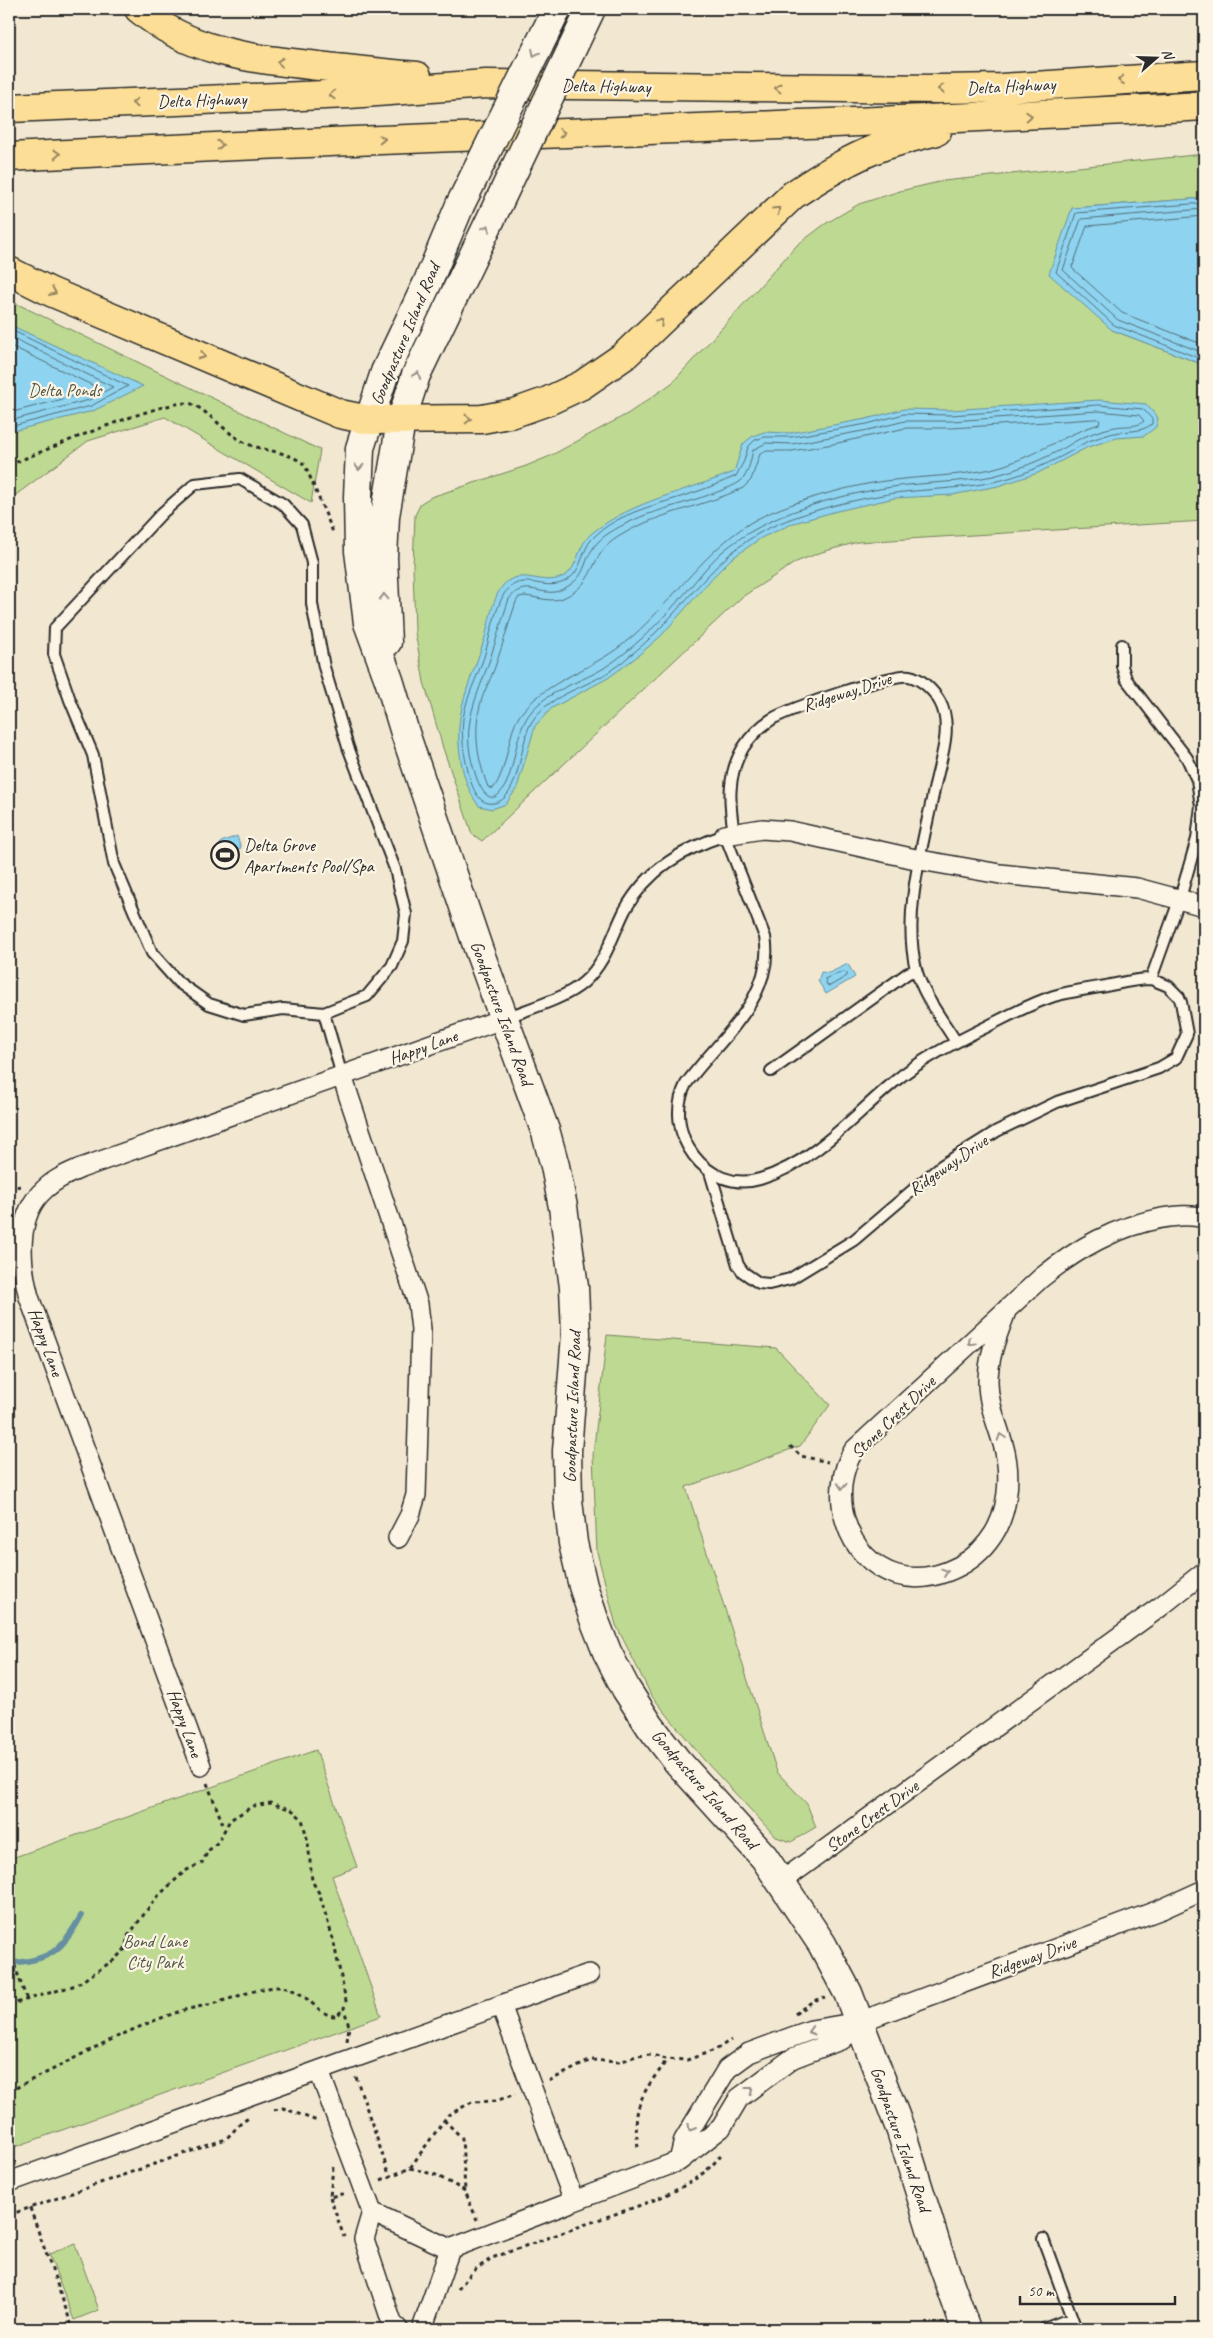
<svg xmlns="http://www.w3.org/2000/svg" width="1213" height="2338" viewBox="0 0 1213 2338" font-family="Caveat,sans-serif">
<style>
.green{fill:#bed991;stroke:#74825e}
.water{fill:#8ed3ef;stroke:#6690a1}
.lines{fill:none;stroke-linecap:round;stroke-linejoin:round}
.shore{stroke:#536e79;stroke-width:1}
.stream{stroke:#6690a1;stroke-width:6}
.lane-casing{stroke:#2b2b2b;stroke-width:14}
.street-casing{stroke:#2b2b2b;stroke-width:22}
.secondary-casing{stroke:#2b2b2b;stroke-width:31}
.highway-casing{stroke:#2b2b2b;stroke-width:31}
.path{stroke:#2b2b2b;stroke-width:3;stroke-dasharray:4 4;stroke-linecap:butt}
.lane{stroke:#fcf5e5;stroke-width:10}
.street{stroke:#fcf5e5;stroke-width:19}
.secondary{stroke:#fcf5e5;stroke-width:28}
.highway{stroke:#fcde96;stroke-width:28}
.secondary-bridge-casing{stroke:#2b2b2b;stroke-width:31;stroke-linecap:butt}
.secondary-bridge{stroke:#fcf5e5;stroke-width:28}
.oneway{stroke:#949088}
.oneway2{stroke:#948460}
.labels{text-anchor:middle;stroke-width:4.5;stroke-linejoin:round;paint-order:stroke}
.street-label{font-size:18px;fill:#2b2b2b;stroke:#fcf5e5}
.park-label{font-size:18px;fill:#505644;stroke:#fcf5e5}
.poi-label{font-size:18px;fill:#2b2b2b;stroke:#fcf5e5;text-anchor:start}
</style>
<rect width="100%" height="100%" fill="#f2e8d1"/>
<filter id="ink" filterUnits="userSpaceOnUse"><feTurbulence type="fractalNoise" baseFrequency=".02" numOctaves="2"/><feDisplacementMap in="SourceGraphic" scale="10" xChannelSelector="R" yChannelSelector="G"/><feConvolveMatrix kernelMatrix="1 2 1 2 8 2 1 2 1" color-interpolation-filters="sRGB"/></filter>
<g filter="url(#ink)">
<path class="green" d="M1204 154V198L1072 208 1112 330 1204 365V521L858 542 822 552 796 562 742 597 482 841 472 834 443 748 424 682 415 632 413 566 415 515 421 503 431 497 526 466 550 456 629 413 672 383 797 245 825 224 859 204 900 191 943 181Z
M9 300 320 450 311 503 165 417 88 441 9 500Z
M607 1335 776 1348 830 1405 800 1446 686 1487 777 1772 807 1804 816 1827 791 1842 776 1837 704 1760 651 1695 616 1625 597 1552 593 1455Z
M316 1750 357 1867 332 1876 381 2016 9 2149V1859Z
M75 2244 99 2310 74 2320 49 2254Z"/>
<path class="water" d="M1204 198V365L1112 330 1049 274 1072 208Z
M9 324 23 331 143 386 93 411 9 432Z
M1099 400 1146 404 1158 418 1156 427 1144 436 1117 438 1088 447 1038 473 998 486 952 495 895 498 837 511 794 523 761 538 731 559 714 576 661 636 634 659 608 678 552 708 535 726 517 788 506 804 492 809 479 806C469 793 464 778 461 761 452 711 471 683 485 637 490 620 493 591 508 581 525 569 546 588 566 575 578 567 578 544 592 533 632 501 687 491 734 472L743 444 753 436 764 432 790 433 866 419 904 409 950 410Z
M237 836 241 848 235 851 233 859 236 860 234 866 215 860 221 842Z
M848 964 855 977 826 994 818 981 821 972 829 973Z"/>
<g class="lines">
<path class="shore" d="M1204 203 1076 213 1056 272 1114 325 1204 360
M1204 209 1081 219 1063 270 1118 320 1204 353
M1204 216 1087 226 1072 268 1122 313 1204 345
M9 329 128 386 91 406 9 427
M9 336 113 387 89 400 9 421
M9 345 96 387 86 393 9 413
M1099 405 1143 409 1152 419V424C1140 433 1129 430 1114 433 1106 435 1097 438 1089 441 1081 444 1074 450 1066 454 1043 466 1018 477 993 482 960 489 928 489 895 493 855 499 790 514 756 535 705 566 676 621 628 657 622 663 614 668 607 673 582 689 547 696 531 723 520 741 520 800 494 803 477 806 471 784 468 771 464 755 461 736 463 719 466 697 477 678 484 657 490 637 494 612 504 594 505 592 511 586 513 585 531 575 549 594 570 578 582 569 582 550 592 539 617 512 661 504 693 493 708 488 722 482 736 476L744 461 748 447 755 440 765 437H791L867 424 904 414 950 415Z
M1099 411 1139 415 1144 421C1137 428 1125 425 1115 427 1105 429 1095 432 1086 436 1078 439 1071 444 1064 448 1042 460 1017 470 993 476 959 483 926 482 892 487 834 496 769 513 723 551 706 566 694 584 679 600 657 625 632 650 604 668 578 684 540 692 525 721 515 740 515 765 506 784 494 807 484 797 477 779 459 730 473 707 489 662 496 641 502 619 509 599 525 577 543 599 561 590 590 576 580 563 597 543 607 532 623 525 636 519 656 509 732 492 743 479 749 471 751 459 753 450L766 443 792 444 868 430 905 421H951Z
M1098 419 1100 421 1099 424C1062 435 1030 460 991 469 959 476 927 476 894 480 858 483 780 504 750 523 698 556 669 608 622 645 589 671 545 681 520 715 507 732 509 768 493 789L488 787C476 756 472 724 484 693 488 683 493 674 496 664 503 644 509 622 516 602L519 597 525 596C536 597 552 603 563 598 599 582 587 556 618 537 655 513 703 507 743 488L751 480 760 454 767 451H792L833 444 906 428H951Z
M844 972 847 973V976L830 986 827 985 825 979Z"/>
<path class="stream" d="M9 1963C49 1961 62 1951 81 1916"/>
<defs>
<path id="lane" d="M734 833C729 803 727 775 743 748 750 737 761 726 772 719 789 709 893 673 909 676 921 678 934 691 940 702 954 728 939 763 934 790 923 845 902 914 916 969 923 996 942 1019 956 1042
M324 1013 367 996 392 966 403 941 406 914 395 869 348 747 324 667 312 604V563L302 525 283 504 240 479 195 484 162 513 55 628 54 654 70 700 93 755 114 864 152 953 178 982 209 1004 244 1015 283 1009 324 1013 342 1076
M505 1018C528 1009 565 999 584 982 606 962 612 936 625 910 647 870 683 849 725 835L765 937C776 997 718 1040 686 1084 661 1132 707 1195 760 1179 814 1163 853 1116 894 1082 920 1060 952 1044 982 1029 1006 1017 1029 1004 1054 996 1071 991 1089 989 1106 986 1121 983 1136 979 1151 979L1180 898 1197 839 1201 806 1197 780 1187 758 1126 679 1122 666V645
M771 1071 908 973 916 970
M710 1172 738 1265 743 1272 759 1283 769 1284 790 1279 854 1240 941 1166 997 1131 1057 1102 1159 1068 1176 1058 1187 1034 1181 1002 1179 997 1168 986 1151 979
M1043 2239 1076 2329
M1044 2329 1072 2318"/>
<path id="street" d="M725 835 762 829 790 831 920 860 1000 874 1137 888 1204 906
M342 1076 418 1304 421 1329 416 1495 410 1515 398 1538
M1007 1309C998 1333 988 1356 988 1382 988 1404 997 1423 1003 1444 1012 1475 1009 1516 988 1542 968 1568 929 1584 897 1575 845 1560 827 1492 854 1450L1041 1278C1078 1248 1115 1227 1162 1218 1176 1216 1191 1214 1204 1218
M201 1766 29 1297C20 1263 15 1215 45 1189 55 1179 69 1173 81 1168L505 1018
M782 1881 1160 1607 1204 1572
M501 2005 589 1974
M319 2071 372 2212 450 2249 574 2201
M679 2161 684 2140 727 2069 749 2053 773 2044 811 2030 859 2022 1162 1909 1204 1890
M9 2182 501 2005 574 2201 679 2161 721 2128 739 2098 793 2058 843 2039 859 2022
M372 2212 364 2239 392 2323 398 2329
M422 2329 450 2249"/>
<path id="secondary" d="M460 205 427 284 385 372 360 448 358 497 359 551 368 623 389 680 405 733 478 948 546 1133 555 1166 563 1207 574 1287 576 1334 567 1451 568 1500 573 1543 583 1586 594 1619 607 1652 626 1689 650 1726 677 1761 764 1857 822 1944 848 1993 901 2131 938 2251 966 2329
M387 642 383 558 385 516 401 421 416 375 499 202"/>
<path id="highway" d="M139 9C190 52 247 58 310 65 346 69 381 73 417 76
M9 108 349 94 486 84 939 89 1001 88 1204 75
M9 157C407 135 806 128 1204 106
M9 271 51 292 340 414 369 420 482 419 514 413 548 401 582 385 624 356 793 195C820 177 847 160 878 148 897 141 918 136 937 131"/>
</defs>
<use href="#lane" class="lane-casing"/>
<use href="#street" class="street-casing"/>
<use href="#secondary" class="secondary-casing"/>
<use href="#highway" class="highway-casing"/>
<path class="path" d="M9 465C37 454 172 395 192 404 210 412 228 436 248 444 267 452 289 451 305 465L333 532
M9 1189 20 1186
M790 1446 801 1456 828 1462
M207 1783 224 1827
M9 1950 27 2000
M9 2005 76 1985 114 1960 125 1949 128 1936 156 1898 185 1871 202 1863 208 1851 218 1842 230 1820 253 1806 271 1803 292 1810 302 1819 308 1842 312 1881 319 1893 333 1939 346 2001 344 2008 349 2027 347 2041
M795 2014 813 2001 825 1997
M356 2077 390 2177
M549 2081 591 2060 620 2062 636 2056 652 2055 666 2059 687 2060 715 2050 731 2040
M9 2092C22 2084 36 2078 50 2071 91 2049 134 2027 178 2012 192 2007 208 2006 222 2001 240 1996 258 1988 277 1987 307 1987 316 2017 337 2016L344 2008
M274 2110 283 2108 317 2121
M444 2120 462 2138 465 2191
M638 2147C634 2117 636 2104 653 2079 658 2072 663 2068 666 2059
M333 2167 330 2197 345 2193
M410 2168 436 2175 465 2191 477 2220
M381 2180 410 2168 448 2115 472 2102 496 2101 515 2094
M330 2197 344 2237
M30 2208 73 2329
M9 2215 226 2139 242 2122 249 2118
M458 2289 473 2271 492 2258C525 2246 559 2234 592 2222 633 2207 697 2191 722 2153"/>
<use href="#lane" class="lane"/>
<use href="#street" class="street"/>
<use href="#secondary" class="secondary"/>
<use href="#highway" class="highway"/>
<defs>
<path id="secondary-bridge" d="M499 202 591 9
M460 205 557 9"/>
</defs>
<use href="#secondary-bridge" class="secondary-bridge-casing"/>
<use href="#secondary-bridge" class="secondary-bridge"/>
</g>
<defs><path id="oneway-chevron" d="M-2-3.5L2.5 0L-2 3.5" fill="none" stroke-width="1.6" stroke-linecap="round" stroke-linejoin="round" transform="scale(1.25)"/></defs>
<g class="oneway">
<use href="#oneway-chevron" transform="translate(535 53) rotate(116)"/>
<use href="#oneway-chevron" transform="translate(487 228) rotate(-65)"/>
<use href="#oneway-chevron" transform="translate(417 375) rotate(-68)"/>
<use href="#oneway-chevron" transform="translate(359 467) rotate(93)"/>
<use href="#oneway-chevron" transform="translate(384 597) rotate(-92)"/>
<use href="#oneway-chevron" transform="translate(971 1342) rotate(137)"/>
<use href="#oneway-chevron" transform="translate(1001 1437) rotate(-108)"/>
<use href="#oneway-chevron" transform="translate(842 1486) rotate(94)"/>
<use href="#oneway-chevron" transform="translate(945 1572) rotate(-19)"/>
<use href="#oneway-chevron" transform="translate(811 2031) rotate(164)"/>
<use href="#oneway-chevron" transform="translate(750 2090) rotate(-37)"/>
<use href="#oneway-chevron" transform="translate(691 2128) rotate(120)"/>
</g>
<g class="oneway2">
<use href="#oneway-chevron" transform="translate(280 62) rotate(-174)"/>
<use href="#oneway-chevron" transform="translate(1121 80) rotate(176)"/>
<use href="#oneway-chevron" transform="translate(778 88) rotate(-179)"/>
<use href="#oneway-chevron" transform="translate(941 89) rotate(179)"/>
<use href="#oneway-chevron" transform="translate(332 95) rotate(178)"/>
<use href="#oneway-chevron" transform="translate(135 103) rotate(178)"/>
<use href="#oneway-chevron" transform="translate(1029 116) rotate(-3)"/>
<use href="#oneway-chevron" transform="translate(562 133) rotate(-2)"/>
<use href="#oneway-chevron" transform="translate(382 139) rotate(-2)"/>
<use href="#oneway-chevron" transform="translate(220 145) rotate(-3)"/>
<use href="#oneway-chevron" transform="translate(57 154) rotate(-3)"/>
<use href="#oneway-chevron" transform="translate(777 210) rotate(-43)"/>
<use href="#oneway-chevron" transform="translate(53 292) rotate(24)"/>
<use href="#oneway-chevron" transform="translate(660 322) rotate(-44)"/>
<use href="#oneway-chevron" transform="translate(202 356) rotate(23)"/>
<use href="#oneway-chevron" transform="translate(468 419) rotate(-1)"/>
</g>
</g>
<defs>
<symbol id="stadium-ring" viewBox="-11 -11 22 22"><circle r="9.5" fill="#fcf5e5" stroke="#2b2b2b" stroke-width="1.5"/><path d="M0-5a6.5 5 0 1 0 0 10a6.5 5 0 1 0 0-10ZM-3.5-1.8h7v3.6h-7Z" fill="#2b2b2b"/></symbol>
</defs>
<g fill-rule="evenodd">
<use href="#stadium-ring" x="209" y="839" width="32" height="32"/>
</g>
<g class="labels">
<g class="street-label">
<text transform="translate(606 86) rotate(1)" y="6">Delta Highway</text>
<text transform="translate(1011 86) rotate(-3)" y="6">Delta Highway</text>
<text transform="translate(202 100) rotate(-2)" y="6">Delta Highway</text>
<text transform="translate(405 334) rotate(-67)" y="6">Goodpasture Island Road</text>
<text transform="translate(847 692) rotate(-18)" y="6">Ridgeway Drive</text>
<text transform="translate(502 1013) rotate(70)" y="6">Goodpasture Island Road</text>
<text transform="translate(423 1047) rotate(-20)" y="6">Happy Lane</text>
<text transform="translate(948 1165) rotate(-35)" y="6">Ridgeway Drive</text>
<text transform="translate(46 1342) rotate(70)" y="6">Happy Lane</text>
<text transform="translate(572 1407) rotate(-88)" y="6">Goodpasture Island Road</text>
<text transform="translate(893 1417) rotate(-44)" y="6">Stone Crest Drive</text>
<text transform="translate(185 1723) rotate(70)" y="6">Happy Lane</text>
<text transform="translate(705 1789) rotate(49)" y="6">Goodpasture Island Road</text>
<text transform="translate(872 1816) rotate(-36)" y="6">Stone Crest Drive</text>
<text transform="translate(1032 1957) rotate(-20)" y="6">Ridgeway Drive</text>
<text transform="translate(901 2139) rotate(71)" y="6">Goodpasture Island Road</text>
</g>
<g class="park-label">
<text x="65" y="396">Delta Ponds</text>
<text x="155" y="1947">Bond Lane<tspan x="155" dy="21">City Park</tspan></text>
</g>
<g class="poi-label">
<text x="244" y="851">Delta Grove<tspan x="244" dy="21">Apartments Pool/Spa</tspan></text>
</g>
</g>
<rect width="1213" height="2338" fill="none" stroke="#fcf5e5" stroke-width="30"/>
<rect x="15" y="15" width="1183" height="2308" fill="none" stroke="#2b2b2b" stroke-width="2" filter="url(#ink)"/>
<g transform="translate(1156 58) rotate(70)" stroke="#fcf5e5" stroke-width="4" paint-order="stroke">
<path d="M0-4L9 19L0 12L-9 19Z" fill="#2b2b2b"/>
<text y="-8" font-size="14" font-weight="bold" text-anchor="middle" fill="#2b2b2b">N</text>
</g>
<path d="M1020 2296v8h155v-8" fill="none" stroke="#2b2b2b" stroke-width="2.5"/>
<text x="1028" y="2296" font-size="15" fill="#2b2b2b" stroke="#fcf5e5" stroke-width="4" paint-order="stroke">50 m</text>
</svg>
